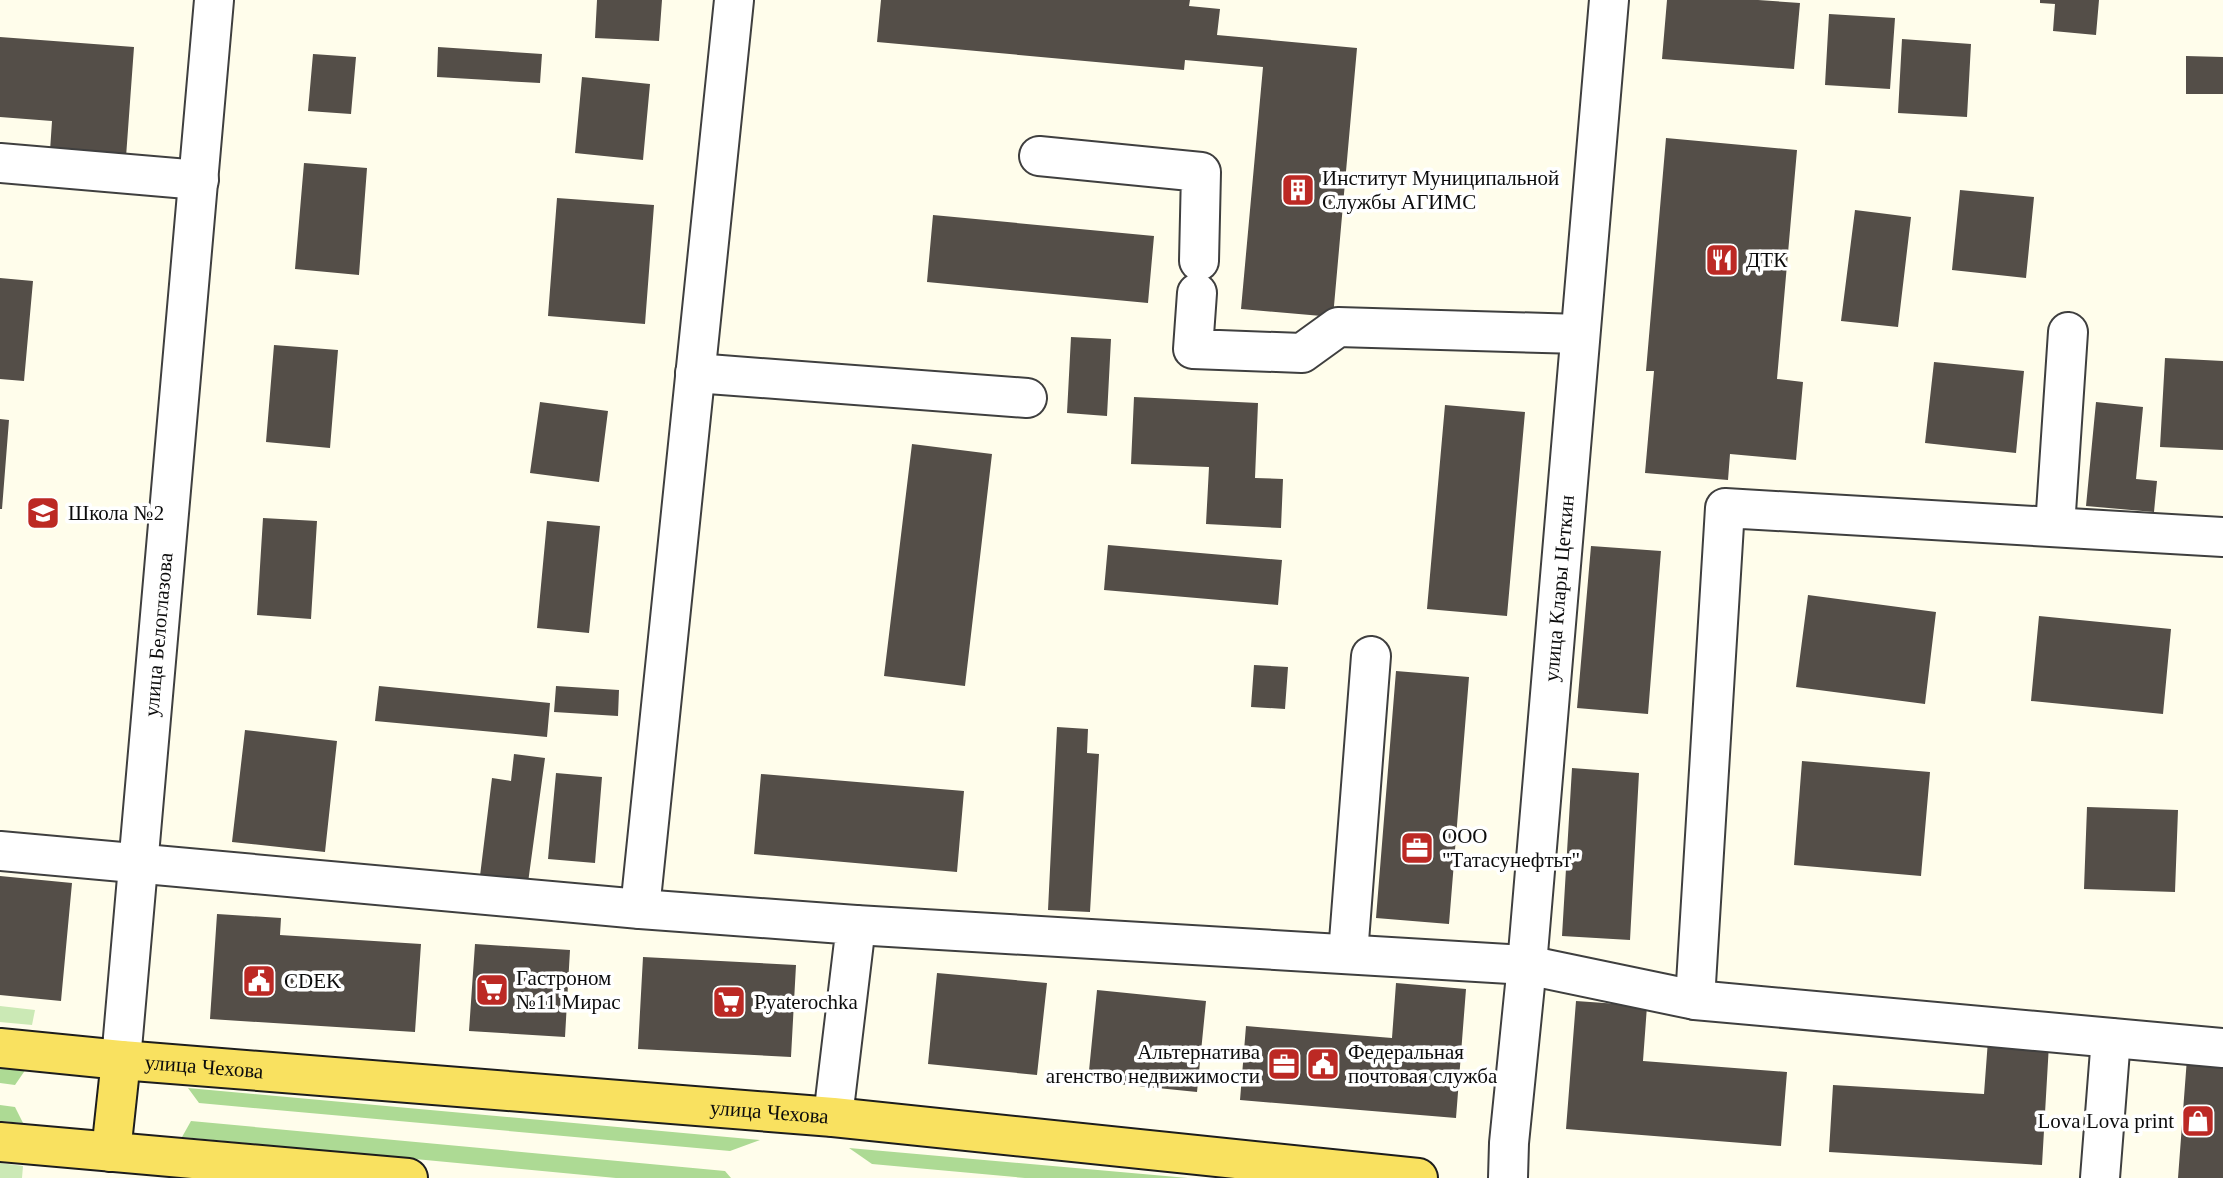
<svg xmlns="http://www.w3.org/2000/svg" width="2223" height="1178" viewBox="0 0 2223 1178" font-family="'Times New Roman',serif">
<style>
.green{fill:#cbe9b5}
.forest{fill:#adda94}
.building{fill:#544e48}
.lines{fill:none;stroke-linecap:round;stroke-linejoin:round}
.minor-casing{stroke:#3f3f3f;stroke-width:42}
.major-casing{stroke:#1d1d1d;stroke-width:42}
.minor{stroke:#fff;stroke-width:38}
.major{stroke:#f9e160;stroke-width:38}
.labels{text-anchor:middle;stroke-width:7;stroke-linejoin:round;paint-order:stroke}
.poi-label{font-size:21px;fill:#0c0c0c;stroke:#fff;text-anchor:start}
.street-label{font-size:21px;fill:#0c0c0c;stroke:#fff}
</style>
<rect width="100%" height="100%" fill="#fffdeb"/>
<path class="green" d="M0 1006 35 1010 32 1025 0 1022Z
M0 1163 23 1166 22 1178H0Z"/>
<path class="forest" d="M0 1067 26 1069 15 1085 0 1083Z
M188 1088 760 1140 730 1151 199 1103Z
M0 1105 15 1107 23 1123 0 1121Z
M191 1121 725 1171 731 1178H616L182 1137Z
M849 1148 1188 1178H1025L872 1164Z"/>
<path class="building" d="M597 0H662L659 41 595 38Z
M881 0H1190L1189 6 1220 9 1217 35 1357 48 1333 317 1241 309 1263 67 1185 60 1184 70 877 42Z
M1667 0H1758L1800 3 1794 69 1662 59Z
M2040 0H2099L2096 35 2053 31 2055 4 2040 3Z
M1829 14 1895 18 1890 89 1825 85Z
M0 37 134 47 126 157 50 151 52 121 0 117Z
M1902 39 1971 44 1967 117 1898 113Z
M438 47 542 54 540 83 437 77Z
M313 54 356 57 351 114 308 111Z
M2186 56 2223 57V94H2186Z
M582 77 650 84 643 160 575 153Z
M1666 138 1797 150 1777 379 1803 382 1796 460 1730 454 1728 480 1645 473 1654 371H1646Z
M304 163 367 168 359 275 295 269Z
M1960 190 2034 197 2026 278 1952 270Z
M557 198 654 205 645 324 548 316Z
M1855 210 1911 217 1898 327 1841 321Z
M933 215 1154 236 1148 303 927 282Z
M0 278 33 281 24 381 0 379Z
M1071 337 1111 339 1107 416 1067 413Z
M274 345 338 350 330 448 266 442Z
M2165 358 2223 361V450L2160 447Z
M1934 362 2024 371 2016 453 1925 443Z
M1134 397 1258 403 1255 478 1283 479 1281 528 1206 524 1209 467 1131 464Z
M540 402 608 411 599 482 530 473Z
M2096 402 2143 407 2136 479 2157 481 2154 512 2086 506Z
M1445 405 1525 412 1507 616 1427 609Z
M0 419 9 420 2 509H0Z
M912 444 992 454 965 686 884 676Z
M263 518 317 521 311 619 257 615Z
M547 521 600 526 589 633 537 628Z
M1108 545 1282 560 1278 605 1104 590Z
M1591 546 1661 551 1648 714 1577 708Z
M1808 595 1936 612 1925 704 1796 687Z
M2039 616 2171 629 2163 714 2031 701Z
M1254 665 1288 667 1285 709 1251 707Z
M1396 671 1469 677 1449 924 1376 918Z
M379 686 550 703 547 737 375 721Z
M556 686 619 690 618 716 554 712Z
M1057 727 1088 729 1087 753 1099 754 1090 912 1048 910Z
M245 730 337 741 325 852 232 842Z
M514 754 545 758 527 890 479 884 492 778 511 781Z
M1802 761 1930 772 1921 876 1794 865Z
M1572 768 1639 773 1630 940 1562 936Z
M556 773 602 777 595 863 548 859Z
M761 774 964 791 957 872 754 854Z
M2087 807 2178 810 2175 892 2084 889Z
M0 876 72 883 61 1001 0 995Z
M217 914 281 918 280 935 421 944 415 1032 210 1019Z
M475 944 570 950 565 1037 469 1031Z
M643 957 796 965 791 1057 638 1049Z
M937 973 1047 983 1037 1075 928 1064Z
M1396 983 1466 989 1456 1118 1240 1100 1246 1026 1392 1038Z
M1097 990 1206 1001 1197 1092 1088 1081Z
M1576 1001 1647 1006 1643 1061 1787 1072 1781 1146 1566 1129Z
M1988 1040 2049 1044 2042 1165 1829 1152 1833 1085 1984 1094Z
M2187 1058 2223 1060V1178H2178Z"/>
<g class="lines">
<defs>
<g id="minor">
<path d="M1039 156 1201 172 1199 261"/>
<path d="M0 163 199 180"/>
<path d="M1197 293 1193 349 1302 353 1338 327 1580 334"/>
<path d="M695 373 1027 398"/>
<path d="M2055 527 2068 332"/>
<path d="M0 851 640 909 734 0"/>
<path d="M640 909 856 925 833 1117"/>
<path d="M856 925 1527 965 1695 1000 2223 1048"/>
<path d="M1348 954 1371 656"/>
<path d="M1695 1000 1725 508 2223 537"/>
<path id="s1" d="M121 1060 214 0"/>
<path id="s2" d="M1508 1178 1509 1143 1527 965 1609 0"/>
<path d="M2100 1178 2111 1038"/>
</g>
<g id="major">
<path id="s3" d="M0 1048 121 1060 833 1117 1418 1178"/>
<path d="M0 1142 408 1178"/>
<path d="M111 1152 121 1060"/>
</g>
</defs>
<use href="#minor" class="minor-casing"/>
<use href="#major" class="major-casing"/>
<use href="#minor" class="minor"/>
<use href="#major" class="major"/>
</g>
<defs>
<symbol id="building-square" viewBox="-11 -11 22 22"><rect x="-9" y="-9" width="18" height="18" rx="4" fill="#bc2924" stroke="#fff"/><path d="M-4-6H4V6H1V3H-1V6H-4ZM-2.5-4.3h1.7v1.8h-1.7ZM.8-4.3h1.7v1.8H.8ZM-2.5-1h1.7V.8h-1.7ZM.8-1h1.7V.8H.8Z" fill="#fff"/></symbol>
<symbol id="restaurant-square" viewBox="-11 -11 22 22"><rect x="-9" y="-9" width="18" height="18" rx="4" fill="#bc2924" stroke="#fff"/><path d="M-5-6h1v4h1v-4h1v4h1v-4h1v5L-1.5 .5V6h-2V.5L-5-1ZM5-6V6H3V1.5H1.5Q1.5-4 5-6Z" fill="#fff"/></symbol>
<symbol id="school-square" viewBox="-11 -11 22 22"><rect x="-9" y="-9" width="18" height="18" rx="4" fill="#bc2924" stroke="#fff"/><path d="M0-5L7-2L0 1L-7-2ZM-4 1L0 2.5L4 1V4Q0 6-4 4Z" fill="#fff"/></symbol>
<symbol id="office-square" viewBox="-11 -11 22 22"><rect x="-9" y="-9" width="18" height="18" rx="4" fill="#bc2924" stroke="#fff"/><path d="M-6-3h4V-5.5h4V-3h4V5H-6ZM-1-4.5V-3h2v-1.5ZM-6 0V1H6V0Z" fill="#fff"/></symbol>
<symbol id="civic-square" viewBox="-11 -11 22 22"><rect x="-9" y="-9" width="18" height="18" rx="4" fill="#bc2924" stroke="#fff"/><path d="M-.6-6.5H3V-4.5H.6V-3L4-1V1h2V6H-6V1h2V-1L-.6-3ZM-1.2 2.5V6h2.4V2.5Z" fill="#fff"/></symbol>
<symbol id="supermarket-square" viewBox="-11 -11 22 22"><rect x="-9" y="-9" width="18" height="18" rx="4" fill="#bc2924" stroke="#fff"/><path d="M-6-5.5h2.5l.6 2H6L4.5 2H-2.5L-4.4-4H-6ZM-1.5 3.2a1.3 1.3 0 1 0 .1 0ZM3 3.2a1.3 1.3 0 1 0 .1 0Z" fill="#fff"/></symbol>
<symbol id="shop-square" viewBox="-11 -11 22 22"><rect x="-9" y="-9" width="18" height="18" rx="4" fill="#bc2924" stroke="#fff"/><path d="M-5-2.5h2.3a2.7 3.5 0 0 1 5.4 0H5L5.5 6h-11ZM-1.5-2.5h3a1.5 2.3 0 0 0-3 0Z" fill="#fff"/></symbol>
</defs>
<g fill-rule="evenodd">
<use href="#building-square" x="1279" y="171" width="38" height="38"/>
<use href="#restaurant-square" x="1703" y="241" width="38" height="38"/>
<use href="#school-square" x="24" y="494" width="38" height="38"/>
<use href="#office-square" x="1398" y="829" width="38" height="38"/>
<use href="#civic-square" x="240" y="962" width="38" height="38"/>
<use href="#supermarket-square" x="473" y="971" width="38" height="38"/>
<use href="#supermarket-square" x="710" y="983" width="38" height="38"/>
<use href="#office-square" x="1265" y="1045" width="38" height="38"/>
<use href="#civic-square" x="1304" y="1045" width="38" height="38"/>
<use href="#shop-square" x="2179" y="1102" width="38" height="38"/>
</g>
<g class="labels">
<g class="poi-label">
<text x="1322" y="185">Институт Муниципальной<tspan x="1322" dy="24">Службы АГИМС</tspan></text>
<text x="1746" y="267">ДТК</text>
<text x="68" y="520">Школа №2</text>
<text x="1442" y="843">ООО<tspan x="1442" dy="24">"Татасунефтьт"</tspan></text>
<text x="516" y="985">Гастроном<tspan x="516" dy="24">№11 Мирас</tspan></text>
<text x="284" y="988">CDEK</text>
<text x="754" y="1009">Pyaterochka</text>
<text x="1260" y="1059" text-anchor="end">Альтернатива<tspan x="1260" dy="24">агенство недвижимости</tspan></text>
<text x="1348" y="1059">Федеральная<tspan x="1348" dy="24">почтовая служба</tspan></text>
<text x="2174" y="1128" text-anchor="end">Lova Lova print</text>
</g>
<g class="street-label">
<text dy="7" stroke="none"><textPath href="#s2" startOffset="592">улица Клары Цеткин</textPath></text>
<text dy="7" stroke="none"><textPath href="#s1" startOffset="427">улица Белоглазова</textPath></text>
<text dy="7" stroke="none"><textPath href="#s3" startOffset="205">улица Чехова</textPath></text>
<text dy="7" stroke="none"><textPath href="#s3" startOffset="772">улица Чехова</textPath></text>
</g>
</g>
</svg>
